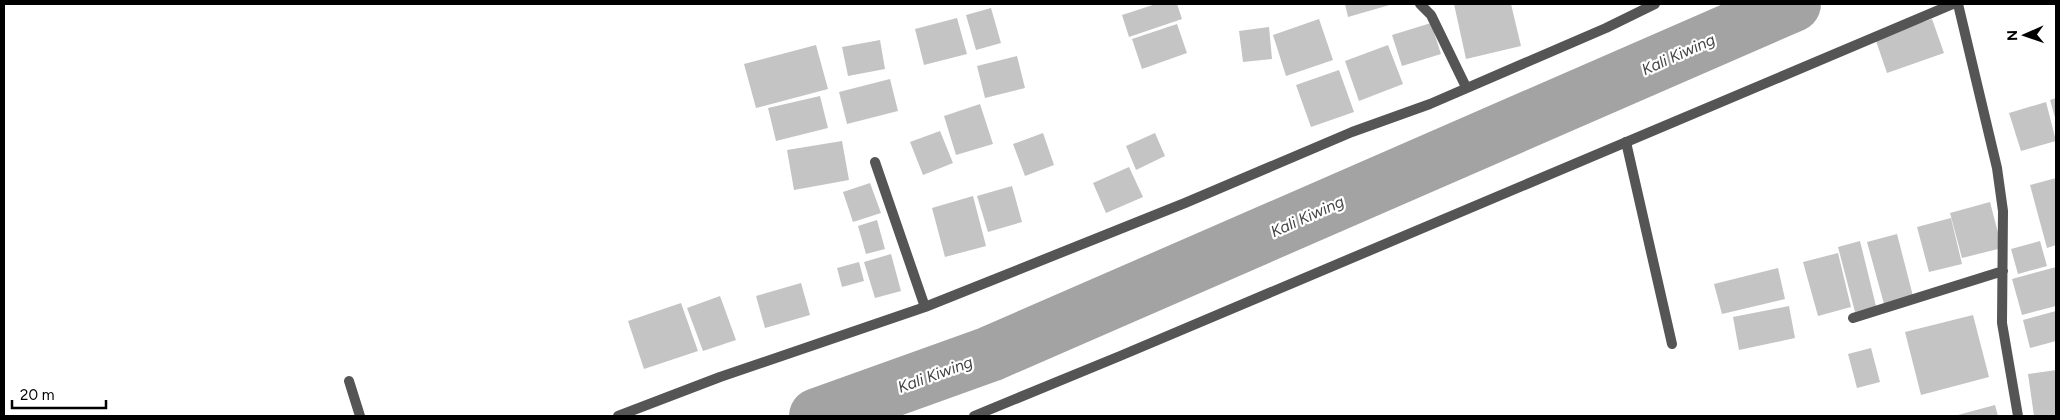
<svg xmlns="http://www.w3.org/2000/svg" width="2060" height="420" viewBox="0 0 2060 420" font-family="Figtree,sans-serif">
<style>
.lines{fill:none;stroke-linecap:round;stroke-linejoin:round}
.river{stroke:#a3a3a3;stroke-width:56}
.building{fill:#c4c4c4}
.service{stroke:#555;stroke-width:10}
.minor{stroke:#555;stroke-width:10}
.labels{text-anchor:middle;stroke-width:4.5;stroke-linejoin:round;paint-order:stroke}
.water-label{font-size:16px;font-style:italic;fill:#444;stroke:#fff}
</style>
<rect width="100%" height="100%" fill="#fff"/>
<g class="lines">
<path class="river" d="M817 416 990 354 1793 4"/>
</g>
<path class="building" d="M1156 4H1177L1182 19 1129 37 1122 15Z
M1345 4H1393L1348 17Z
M1454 4H1511L1521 46 1466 59Z
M991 8 1001 43 976 50 966 15Z
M957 18 967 54 924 65 915 29Z
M1319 19 1333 60 1286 76 1273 35Z
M1932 19 1944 53 1887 73 1875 38Z
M1431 23 1441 54 1402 66 1392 35Z
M1177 24 1187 53 1142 69 1132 39Z
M1269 27 1272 59 1243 62 1239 31Z
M880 40 885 69 848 76 842 47Z
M816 45 828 89 756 108 744 64Z
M1388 45 1403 84 1359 101 1345 61Z
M1017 56 1025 88 985 98 977 66Z
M1339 70 1354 112 1311 127 1296 85Z
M890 79 898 111 847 124 839 92Z
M820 96 828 128 776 141 768 108Z
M2056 98V121L2050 100Z
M2046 102 2056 141 2021 151 2009 113Z
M980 104 993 144 956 155 944 116Z
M940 131 953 163 923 175 910 142Z
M1043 133 1054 165 1025 176 1013 144Z
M1155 133 1165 156 1136 170 1126 146Z
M842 141 849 180 794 190 787 150Z
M1129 167 1143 197 1106 213 1093 183Z
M2056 178V245L2047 248 2030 185Z
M870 183 881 213 853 222 843 192Z
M1012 186 1022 222 988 232 977 196Z
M973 196 986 246 945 257 932 208Z
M1990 202 2002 248 1962 258 1950 213Z
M1951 218 1962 264 1929 272 1917 227Z
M877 220 885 249 866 254 858 226Z
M1897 234 1913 296 1884 304 1867 242Z
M1860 241 1876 306 1855 312 1838 247Z
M2040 241 2047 266 2018 274 2011 249Z
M1838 253 1851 307 1818 316 1803 262Z
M891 254 901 291 875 298 864 262Z
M859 262 864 281 842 287 837 268Z
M2056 267V306L2022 315 2012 279Z
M1778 268 1785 299 1722 314 1714 284Z
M801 283 810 315 765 328 756 296Z
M720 296 736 340 703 351 687 308Z
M681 303 698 351 644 369 628 321Z
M1789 306 1795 338 1739 350 1733 317Z
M2056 311V341L2030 348 2023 320Z
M1973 315 1989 377 1921 395 1905 332Z
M1871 348 1880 382 1857 388 1848 354Z
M2056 370V416H2034L2028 374Z
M1995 405 1998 416H1954Z"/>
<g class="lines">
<path class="service" d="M1626 142 1672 344
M349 381 360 416"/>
<path class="minor" d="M1420 4 1431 15 1466 87
M1958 4 1997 168 2003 211 2002 323 2018 416
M875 162 925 307
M1853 318 2003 271
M618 416 720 377 925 307 1185 203 1352 132 1430 104 1606 28 1655 4
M974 416 1120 356 1953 4"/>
</g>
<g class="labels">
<g class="water-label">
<text transform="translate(1678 54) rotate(-24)" y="6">Kali Kiwing</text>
<text transform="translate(1307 216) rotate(-24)" y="6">Kali Kiwing</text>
<text transform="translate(935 374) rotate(-20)" y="6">Kali Kiwing</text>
</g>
</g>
<rect width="2060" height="420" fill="none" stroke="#000000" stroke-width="10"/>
<g transform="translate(2025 35) rotate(268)" stroke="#ffffff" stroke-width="4" paint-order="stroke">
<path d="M0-4L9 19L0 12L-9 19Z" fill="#000000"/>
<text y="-8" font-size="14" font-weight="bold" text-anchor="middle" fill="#000000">N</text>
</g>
<path d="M12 400v8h94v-8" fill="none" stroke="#000000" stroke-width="2.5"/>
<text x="20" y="400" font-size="15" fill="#000000" stroke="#ffffff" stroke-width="4" paint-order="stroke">20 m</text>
</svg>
